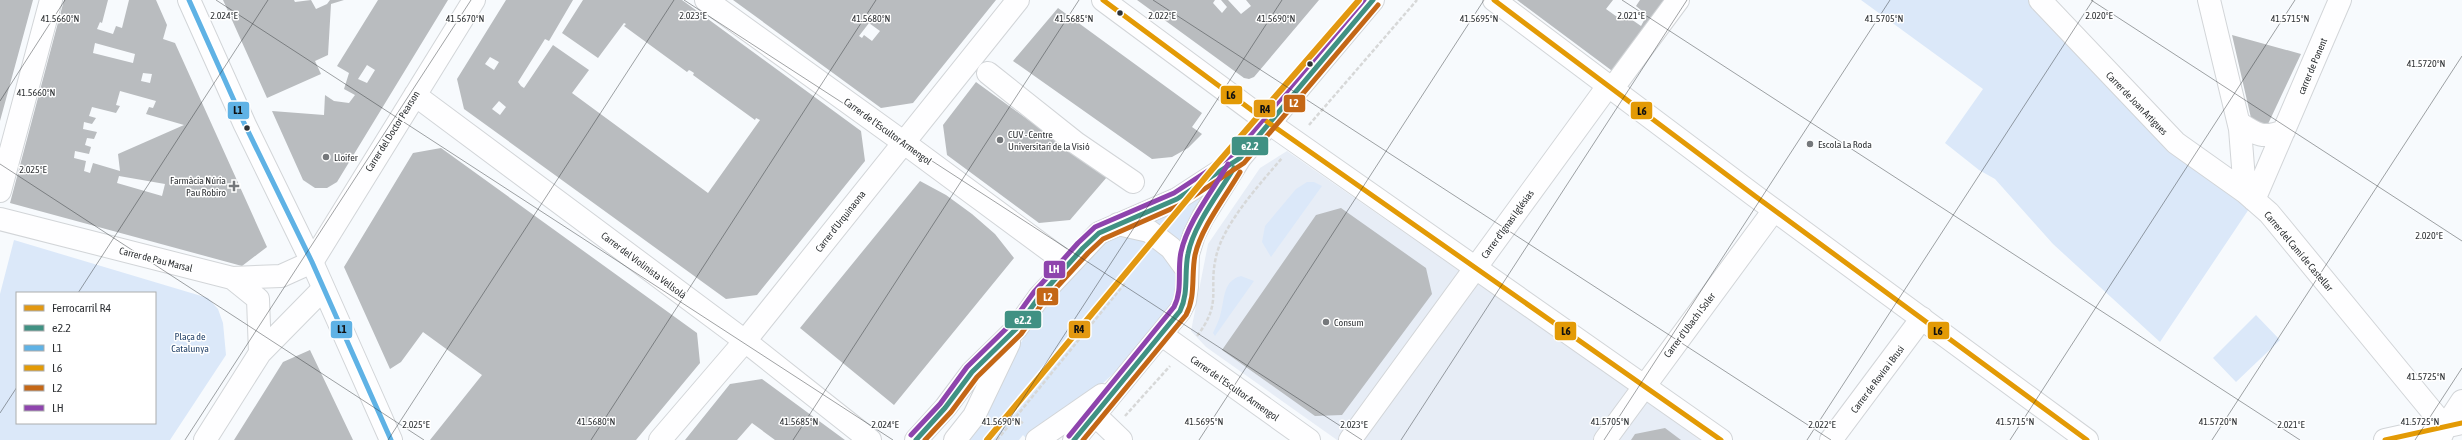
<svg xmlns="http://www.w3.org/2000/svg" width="2462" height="440" viewBox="0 0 2462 440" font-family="'Asap Condensed',sans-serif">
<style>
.built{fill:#e7edf6}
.green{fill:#dbe8f9;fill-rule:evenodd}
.building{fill:#b9bcbf;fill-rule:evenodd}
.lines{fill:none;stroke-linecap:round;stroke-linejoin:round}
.street-casing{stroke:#d2d5d8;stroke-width:24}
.secondary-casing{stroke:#d2d5d8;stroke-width:24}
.path{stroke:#d7d8d8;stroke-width:2.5;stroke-dasharray:4 2;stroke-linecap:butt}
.street{stroke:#fefeff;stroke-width:22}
.secondary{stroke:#fefeff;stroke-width:22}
.bus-1-casing{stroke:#fff;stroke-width:8}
.bus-2-casing{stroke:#fff;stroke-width:8}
.bus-3-casing{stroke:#fff;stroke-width:8}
.bus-4-casing{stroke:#fff;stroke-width:8}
.bus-5-casing{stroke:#fff;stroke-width:8}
.bus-1{stroke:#409183;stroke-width:5}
.bus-2{stroke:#5fb2e5;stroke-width:5}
.bus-3{stroke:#e39a05;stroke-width:5}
.bus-4{stroke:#c46716;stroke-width:5}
.bus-5{stroke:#8e44ad;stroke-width:5}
.rail-1-casing{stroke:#fff;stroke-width:9}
.rail-1{stroke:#e29811;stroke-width:6}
.ticks{fill:none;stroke:#2f3235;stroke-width:1;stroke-opacity:0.45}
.bus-dot{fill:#2f3235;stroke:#fff;stroke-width:1.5}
.poi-dot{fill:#75787b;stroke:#fff;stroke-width:1.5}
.labels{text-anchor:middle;stroke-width:3;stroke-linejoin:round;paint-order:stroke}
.street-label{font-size:10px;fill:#2f3235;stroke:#fff}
.poi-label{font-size:10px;fill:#2f3235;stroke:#fff;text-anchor:start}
.park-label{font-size:10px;fill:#27456b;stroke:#fff}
.ticks-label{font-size:10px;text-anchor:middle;fill:#2f3235;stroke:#fff;stroke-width:3;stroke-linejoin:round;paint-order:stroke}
.line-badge{stroke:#fff;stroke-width:1.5}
.badge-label{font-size:11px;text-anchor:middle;font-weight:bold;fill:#fff}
.pale-badge-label{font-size:11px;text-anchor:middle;font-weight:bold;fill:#111}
</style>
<rect width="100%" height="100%" fill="#f7fafd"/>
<path class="built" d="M1287 151 1612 377 1700 440H1337L1206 347 1191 331 1208 244 1260 168Z"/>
<path class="green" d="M1861 0H2029L2053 28 2251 206 2160 342 2053 244 1995 179 1979 170 1945 143 1983 89Z
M1219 177 1181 247 1149 222Z
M1307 182H1314L1322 186 1271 257 1262 242 1265 226 1296 189Z
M1123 234C1149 239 1149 239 1166 258 1190 285 1167 313 1149 335 1110 382 1078 405 1028 440L1023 435 1019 440H969L989 416 985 413 1006 366 1043 308 1109 238Z
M14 240 208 298 218 309 223 323 226 355 170 440H0V294ZM17 293H155V423H17Z
M1241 276 1254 281 1215 336 1213 333C1216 326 1220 319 1221 312 1225 297 1223 281 1241 276Z
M2256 315 2280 340 2236 382 2213 358Z"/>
<path class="building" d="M0 0H33L0 121Z
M64 0H108L102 23 100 22 97 29 113 34 116 26 122 28 129 0H156L167 25 163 39 175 43 267 247 242 266 10 203ZM95 43 135 54 133 63 93 53ZM143 73 152 74 150 83 141 81ZM120 91 156 101 153 108 149 107 146 114 184 125 118 154 120 171 93 163 90 173 84 171 86 161 74 158 75 151 89 154 91 147 85 145 87 138 94 139 97 132 83 129 84 122 92 124 96 118 89 116 92 107 116 113 120 106 116 105ZM119 176 165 184 162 196 117 183Z
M223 0H294L295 2 311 0 316 9 327 4 330 0H344L331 4 328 55 315 61 321 74 267 98Z
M378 0H448L337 182 327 188H315L303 180 272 111 324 115 325 95 334 101 349 103 355 95 344 89 349 73 337 66ZM367 65 375 70 367 83 358 79Z
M506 0H573L549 41 545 39 518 82 521 86 524 88 553 45 589 70 572 93 708 193 760 120 756 118 755 120 693 75 694 73 691 71 689 70 687 72 624 26 626 24 624 23 598 58 562 33 583 0H682L861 131 865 161 757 295 726 299 464 109 457 79ZM490 57 499 62 494 70 485 64ZM499 101 506 107 500 115 492 109Z
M733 0H996L913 103 881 108ZM869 23 880 31 872 41 864 35 862 38 859 36Z
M1137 0H1215L1213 3 1222 13 1227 7 1221 0H1228L1241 14 1251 6 1246 0H1319L1254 77 1249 79 1244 78Z
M1517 0H1613L1606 9 1620 19 1627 11 1630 14 1628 17 1641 26 1647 15 1636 6 1640 0H1670L1615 73Z
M1058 8 1202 113 1192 127 1202 134 1188 148 1172 157 1152 159 1013 61Z
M2232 35 2301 54 2268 124 2262 125 2251 118Z
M976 82 1107 177 1070 220 1039 223 947 155 943 125Z
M441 148 697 333 700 363 636 440H430L482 375 423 332 401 362 390 369 344 267 413 153Z
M920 181 946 195 972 214 995 234 1014 258 894 405 800 328Z
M1341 208 1426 268 1432 294 1342 415 1315 416 1222 350 1316 215Z
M310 350 353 440H234L283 362Z
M762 379 830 429 845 440H775L752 423 737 440H685L730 384Z
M1665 428 1681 440H1631L1635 434Z"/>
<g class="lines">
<defs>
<path id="street" d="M706 0 903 142 1068 264
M1103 0 1269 123 1721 440
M1494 0 1755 196 2087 440
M2040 0 2176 143 2245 192
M2209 0 2240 129 2245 192 2269 213 2445 427
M988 73 1076 143 1133 182
M1612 89 1678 0
M415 95 745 341 870 440
M2239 123C2257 135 2263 139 2284 131
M0 191 51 0
M2254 200 2340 0
M0 219 232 278 281 276 312 262 474 0
M232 278 258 299 260 353
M1162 335 1309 440
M1095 415 1121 440
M2440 439 2445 427 2462 401
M205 440 260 353 322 290
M660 440 745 341 1018 0
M1350 440 1608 86
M1605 440 1774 210
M1831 440 1922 318"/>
<path id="secondary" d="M189 0 245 125 312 262 391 440
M1118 224 1149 231 1171 248 1187 270
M916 440 945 408 972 372 1016 329 1039 297 1099 233 1177 199 1237 160
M955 440 974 416 1009 343
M1037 440 1102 395
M1074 440 1180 311 1185 301 1187 287 1188 254 1194 235 1203 217 1240 158 1373 0
M2385 440 2462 423"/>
</defs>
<use href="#street" class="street-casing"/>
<use href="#secondary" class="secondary-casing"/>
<path class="path" d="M1309 125 1417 0
M1197 336C1223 302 1208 291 1216 257 1223 224 1260 184 1282 158
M1125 416 1170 366
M1015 417 1024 424
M997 440 1126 282"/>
<use href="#street" class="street"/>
<use href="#secondary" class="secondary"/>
<defs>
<path id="bus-1" d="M916 440 945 408 972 372 1016 329 1039 297 1083 248 1099 233 1177 199 1240 158 1373 0
M1074 440 1180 311C1189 293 1184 273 1188 254 1193 226 1219 193 1234 168"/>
<path id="bus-2" d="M189 0 245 125 312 262 391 440"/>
<path id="bus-3" d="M1103 0 1269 123 1721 440
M1494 0 1755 196 2087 440
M2385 440 2462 423"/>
<path id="bus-4" d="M925 440 951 412 977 377 1021 334 1044 301 1088 253 1103 239 1180 205 1244 163 1378 5
M1083 440 1186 315C1196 296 1191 276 1195 255 1201 228 1226 196 1240 172"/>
<path id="bus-5" d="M911 435 940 404 967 367 1011 324 1034 292 1078 243 1095 227 1174 193 1235 153 1364 0
M1069 436 1174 307C1183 290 1177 270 1181 252 1188 221 1212 192 1228 164"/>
</defs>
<use href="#bus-1" class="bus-1-casing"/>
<use href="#bus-2" class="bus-2-casing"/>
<use href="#bus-3" class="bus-3-casing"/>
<use href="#bus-4" class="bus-4-casing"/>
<use href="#bus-5" class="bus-5-casing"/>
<use href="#bus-1" class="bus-1"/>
<use href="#bus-2" class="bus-2"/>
<use href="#bus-3" class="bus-3"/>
<use href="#bus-4" class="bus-4"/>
<use href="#bus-5" class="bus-5"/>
<defs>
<path id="rail-1" d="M987 440 1215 166 1359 0"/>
</defs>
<use href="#rail-1" class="rail-1-casing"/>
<use href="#rail-1" class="rail-1"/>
</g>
<path class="ticks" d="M216 0 893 440M684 0 1362 440M1153 0 1831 440M1622 0 2300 440M2091 0 2462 241M0 101 65 0M0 164 424 440M78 293 268 0M0 413 17 387M185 440 471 0M388 440 674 0M591 440 876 0M793 440 1079 0M996 440 1282 0M1199 440 1484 0M1401 440 1687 0M1604 440 1890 0M1807 440 2093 0M2010 440 2295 0M2212 440 2462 56M2415 440 2462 368"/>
<g class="bus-dot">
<circle cx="1120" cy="13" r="3.5"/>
<circle cx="1310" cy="64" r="3.5"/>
<circle cx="247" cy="128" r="3.5"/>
</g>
<g class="poi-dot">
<circle cx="1000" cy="140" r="4"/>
<circle cx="1810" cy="144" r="4"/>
<circle cx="326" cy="157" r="4"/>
<path d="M232 180h4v4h4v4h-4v4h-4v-4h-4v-4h4z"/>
<circle cx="1326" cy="322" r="4"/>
</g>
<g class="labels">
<g class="street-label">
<text transform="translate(2312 66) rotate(-67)" y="4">carrer de Ponent</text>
<text transform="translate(2137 103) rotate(46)" y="4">Carrer de Joan Artigues</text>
<text transform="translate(392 131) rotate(-58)" y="4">Carrer del Doctor Pearson</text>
<text transform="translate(888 131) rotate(36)" y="4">Carrer de l'Escultor Armengol</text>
<text transform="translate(840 221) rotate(-52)" y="4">Carrer d'Urquinaona</text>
<text transform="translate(1507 224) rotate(-54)" y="4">Carrer d'Ignasi Iglésias</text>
<text transform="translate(2299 251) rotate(50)" y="4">Carrer del Camí de Castellar</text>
<text transform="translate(156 259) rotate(14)" y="4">Carrer de Pau Marsal</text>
<text transform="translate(644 265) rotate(37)" y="4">Carrer del Violinista Vellsolà</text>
<text transform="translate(1689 325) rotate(-53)" y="4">Carrer d'Ubach i Soler</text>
<text transform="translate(1877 379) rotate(-53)" y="4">Carrer de Rovira i Brusi</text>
<text transform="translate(1235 388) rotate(35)" y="4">Carrer de l'Escultor Armengol</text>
</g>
<g class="poi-label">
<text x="1008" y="138">CUV - Centre<tspan x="1008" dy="12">Universitari de la Visió</tspan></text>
<text x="1818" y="148">Escola La Roda</text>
<text x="334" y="161">Lloifer</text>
<text x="226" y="184" text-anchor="end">Farmàcia Núria<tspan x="226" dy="12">Pau Robiro</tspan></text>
<text x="1334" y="326">Consum</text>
</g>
<g class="park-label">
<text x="190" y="340">Plaça de<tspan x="190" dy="12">Catalunya</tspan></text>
</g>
</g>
<g class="ticks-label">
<text x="224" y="19">2.024°E</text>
<text x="693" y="19">2.023°E</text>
<text x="1162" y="19">2.022°E</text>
<text x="1631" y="19">2.021°E</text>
<text x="2099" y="19">2.020°E</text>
<text x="60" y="22">41.5660°N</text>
<text x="1479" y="22">41.5695°N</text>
<text x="2290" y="22">41.5715°N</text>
<text x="465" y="22">41.5670°N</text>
<text x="871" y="22">41.5680°N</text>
<text x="1074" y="22">41.5685°N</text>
<text x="1276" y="22">41.5690°N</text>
<text x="1884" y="22">41.5705°N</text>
<text x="2426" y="67">41.5720°N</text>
<text x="36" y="96">41.5660°N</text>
<text x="33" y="173">2.025°E</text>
<text x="2429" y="239">2.020°E</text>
<text x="2426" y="380">41.5725°N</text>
<text x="596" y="425">41.5680°N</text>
<text x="799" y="425">41.5685°N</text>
<text x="1001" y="425">41.5690°N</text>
<text x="1204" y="425">41.5695°N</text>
<text x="1610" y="425">41.5705°N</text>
<text x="2015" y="425">41.5715°N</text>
<text x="2218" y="425">41.5720°N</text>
<text x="2420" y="425">41.5725°N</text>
<text x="416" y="428">2.025°E</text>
<text x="885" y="428">2.024°E</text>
<text x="1354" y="428">2.023°E</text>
<text x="1822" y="428">2.022°E</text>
<text x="2291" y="428">2.021°E</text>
</g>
<g class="line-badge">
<rect x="1220" y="85" width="23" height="20" rx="4" fill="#e39a05"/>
<rect x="1283" y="94" width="23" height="19" rx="4" fill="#c46716"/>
<rect x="1253" y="99" width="23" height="19" rx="4" fill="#e29811"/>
<rect x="227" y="101" width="23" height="19" rx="4" fill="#5fb2e5"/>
<rect x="1630" y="101" width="23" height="19" rx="4" fill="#e39a05"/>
<rect x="1231" y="136" width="38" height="20" rx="4" fill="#409183"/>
<rect x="1043" y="260" width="23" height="19" rx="4" fill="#8e44ad"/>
<rect x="1036" y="287" width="23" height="19" rx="4" fill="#c46716"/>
<rect x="1004" y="310" width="38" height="19" rx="4" fill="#409183"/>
<rect x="1068" y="320" width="23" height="19" rx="4" fill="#e29811"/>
<rect x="330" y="320" width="23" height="19" rx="4" fill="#5fb2e5"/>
<rect x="1927" y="321" width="23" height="19" rx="4" fill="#e39a05"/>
<rect x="1554" y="321" width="23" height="20" rx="4" fill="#e39a05"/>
</g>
<g class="badge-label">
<text x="1294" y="107">L2</text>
<text x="1250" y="150">e2.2</text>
<text x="1054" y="273">LH</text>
<text x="1048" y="301">L2</text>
<text x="1023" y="324">e2.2</text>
</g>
<g class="pale-badge-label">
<text x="1231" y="99">L6</text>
<text x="1265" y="113">R4</text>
<text x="238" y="114">L1</text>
<text x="1642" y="115">L6</text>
<text x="1079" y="333">R4</text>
<text x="342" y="333">L1</text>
<text x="1938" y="335">L6</text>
<text x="1566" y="335">L6</text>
</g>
<rect x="16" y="292" width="140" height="132" fill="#ffffff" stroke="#acadae"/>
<rect x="24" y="305" width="20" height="6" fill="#e29811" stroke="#acadae"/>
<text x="52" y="312" font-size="12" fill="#2f3235">Ferrocarril R4</text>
<rect x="24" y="325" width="20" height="6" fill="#409183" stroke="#acadae"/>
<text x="52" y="332" font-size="12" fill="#2f3235">e2.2</text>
<rect x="24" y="345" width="20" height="6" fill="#5fb2e5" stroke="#acadae"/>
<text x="52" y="352" font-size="12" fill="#2f3235">L1</text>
<rect x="24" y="365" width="20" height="6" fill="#e39a05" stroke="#acadae"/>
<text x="52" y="372" font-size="12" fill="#2f3235">L6</text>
<rect x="24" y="385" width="20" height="6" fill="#c46716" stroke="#acadae"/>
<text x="52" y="392" font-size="12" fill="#2f3235">L2</text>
<rect x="24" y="405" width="20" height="6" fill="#8e44ad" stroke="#acadae"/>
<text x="52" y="412" font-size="12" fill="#2f3235">LH</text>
</svg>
